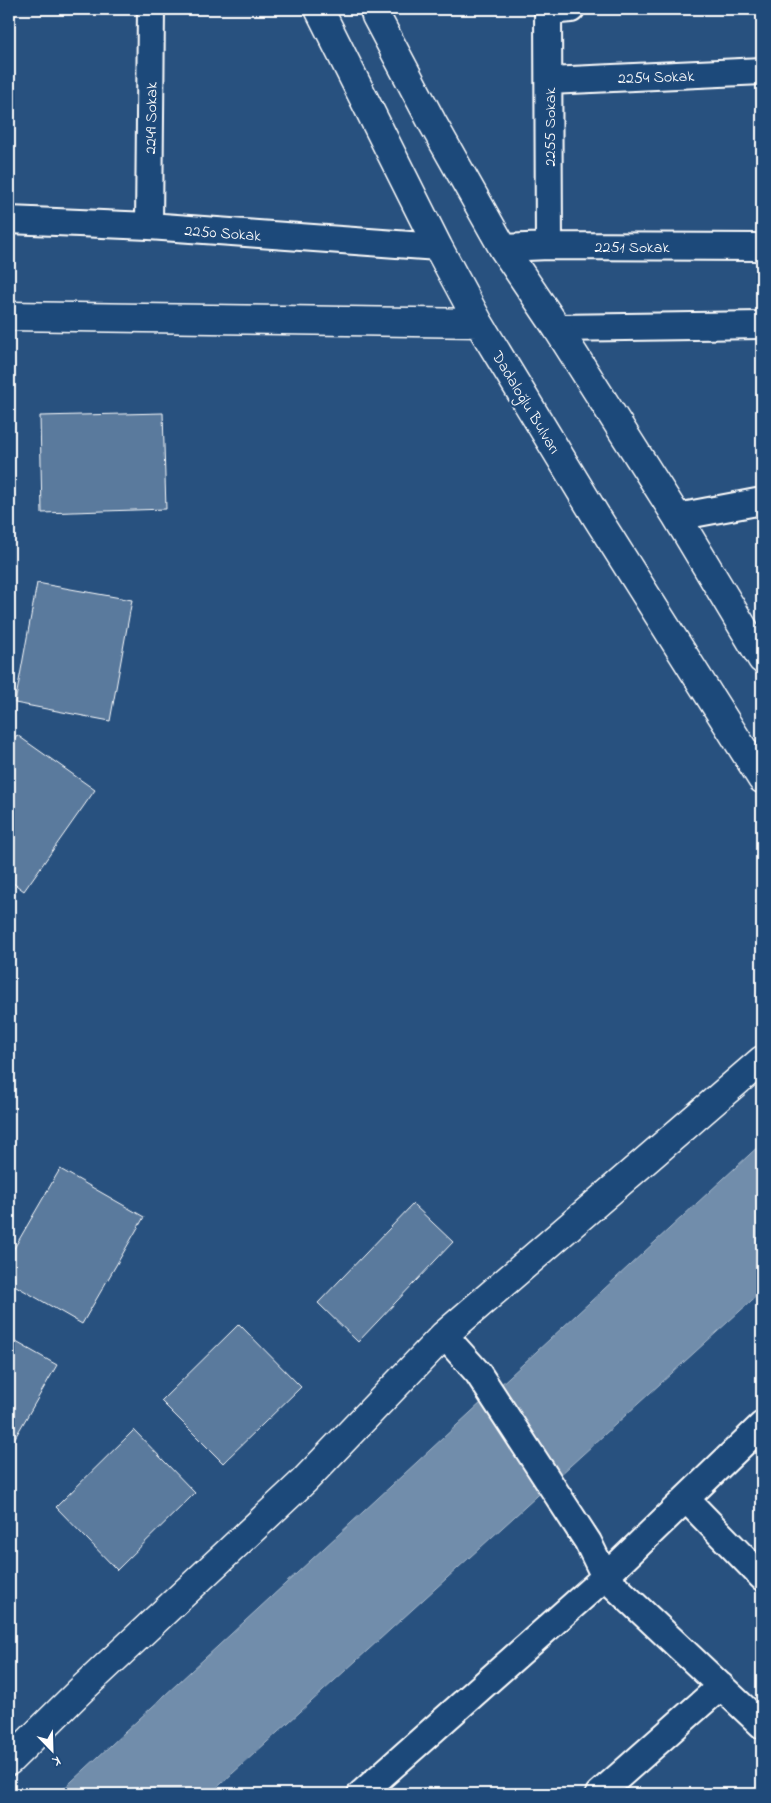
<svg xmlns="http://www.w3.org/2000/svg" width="771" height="1803" viewBox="0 0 771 1803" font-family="'Indie Flower',sans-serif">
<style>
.water{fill:#718dab;stroke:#aabbcd}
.building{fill:#5a7a9d;stroke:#fff}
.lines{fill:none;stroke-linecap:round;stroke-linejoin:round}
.street-casing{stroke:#fff;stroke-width:30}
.secondary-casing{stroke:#fff;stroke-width:31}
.street{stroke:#1f4a7a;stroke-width:26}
.secondary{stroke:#1f4a7a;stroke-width:28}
.labels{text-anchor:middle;stroke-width:4.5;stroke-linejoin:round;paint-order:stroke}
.street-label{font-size:16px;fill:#fff;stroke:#1f4a7a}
</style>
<rect width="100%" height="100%" fill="#28517f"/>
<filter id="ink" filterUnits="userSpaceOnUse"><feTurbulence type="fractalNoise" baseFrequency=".02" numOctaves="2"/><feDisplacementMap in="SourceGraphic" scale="10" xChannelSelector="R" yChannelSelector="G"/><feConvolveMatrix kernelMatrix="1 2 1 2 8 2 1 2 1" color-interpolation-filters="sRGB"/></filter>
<g filter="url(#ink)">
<path class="water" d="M762 1143V1291L210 1794H58Z"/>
<path class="building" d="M163 413 166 509 42 513 40 416Z
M9 414 12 510H9Z
M37 583 132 600 110 721 15 703Z
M17 735 95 790 24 891 9 880V746Z
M60 1169 144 1217 82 1324 9 1282V1257Z
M413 1204 453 1242 358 1342 318 1303Z
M239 1324 301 1387 223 1463 161 1401Z
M9 1338 57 1365 9 1448Z
M134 1430 195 1493 117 1570 56 1507Z"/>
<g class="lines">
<defs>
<path id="street" d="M548 9 549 246
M548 11 571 9
M549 81 762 71
M9 220 149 226 438 247
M149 226 151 9
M503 248 549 246 762 247
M557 328 762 325
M677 517 762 501
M444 1335 478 1373 588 1542 605 1577 762 1725
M686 1499 762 1577
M361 1794 605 1577 762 1425
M599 1794 721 1686"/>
<path id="secondary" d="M319 9 438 247 479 323 596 516 762 779
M374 9 376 16 432 122 503 248 557 328 677 517 762 659
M9 316 479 323
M9 1761 81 1690 304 1481 444 1335 762 1060"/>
</defs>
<use href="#street" class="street-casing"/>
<use href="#secondary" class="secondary-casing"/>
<use href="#street" class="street"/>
<use href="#secondary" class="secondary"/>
</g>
</g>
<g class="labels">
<g class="street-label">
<text transform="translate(656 76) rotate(-2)" y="6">2254 Sokak</text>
<text transform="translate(150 118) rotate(-89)" y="6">2249 Sokak</text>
<text transform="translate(549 127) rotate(-90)" y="6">2255 Sokak</text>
<text transform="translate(223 232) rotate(4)" y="6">2250 Sokak</text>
<text x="632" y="252">2251 Sokak</text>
<text transform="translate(527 402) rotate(59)" y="6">Dadaloğlu Bulvarı</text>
</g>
</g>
<rect width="771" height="1803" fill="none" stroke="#1f4a7a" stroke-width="30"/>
<rect x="15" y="15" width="741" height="1773" fill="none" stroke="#fff" stroke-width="2" filter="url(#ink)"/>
<g transform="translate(52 1750) rotate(157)" stroke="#1f4a7a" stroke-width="4" paint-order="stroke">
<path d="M0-4L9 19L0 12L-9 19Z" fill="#ffffff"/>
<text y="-8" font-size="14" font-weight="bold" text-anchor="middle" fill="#ffffff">K</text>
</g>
</svg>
